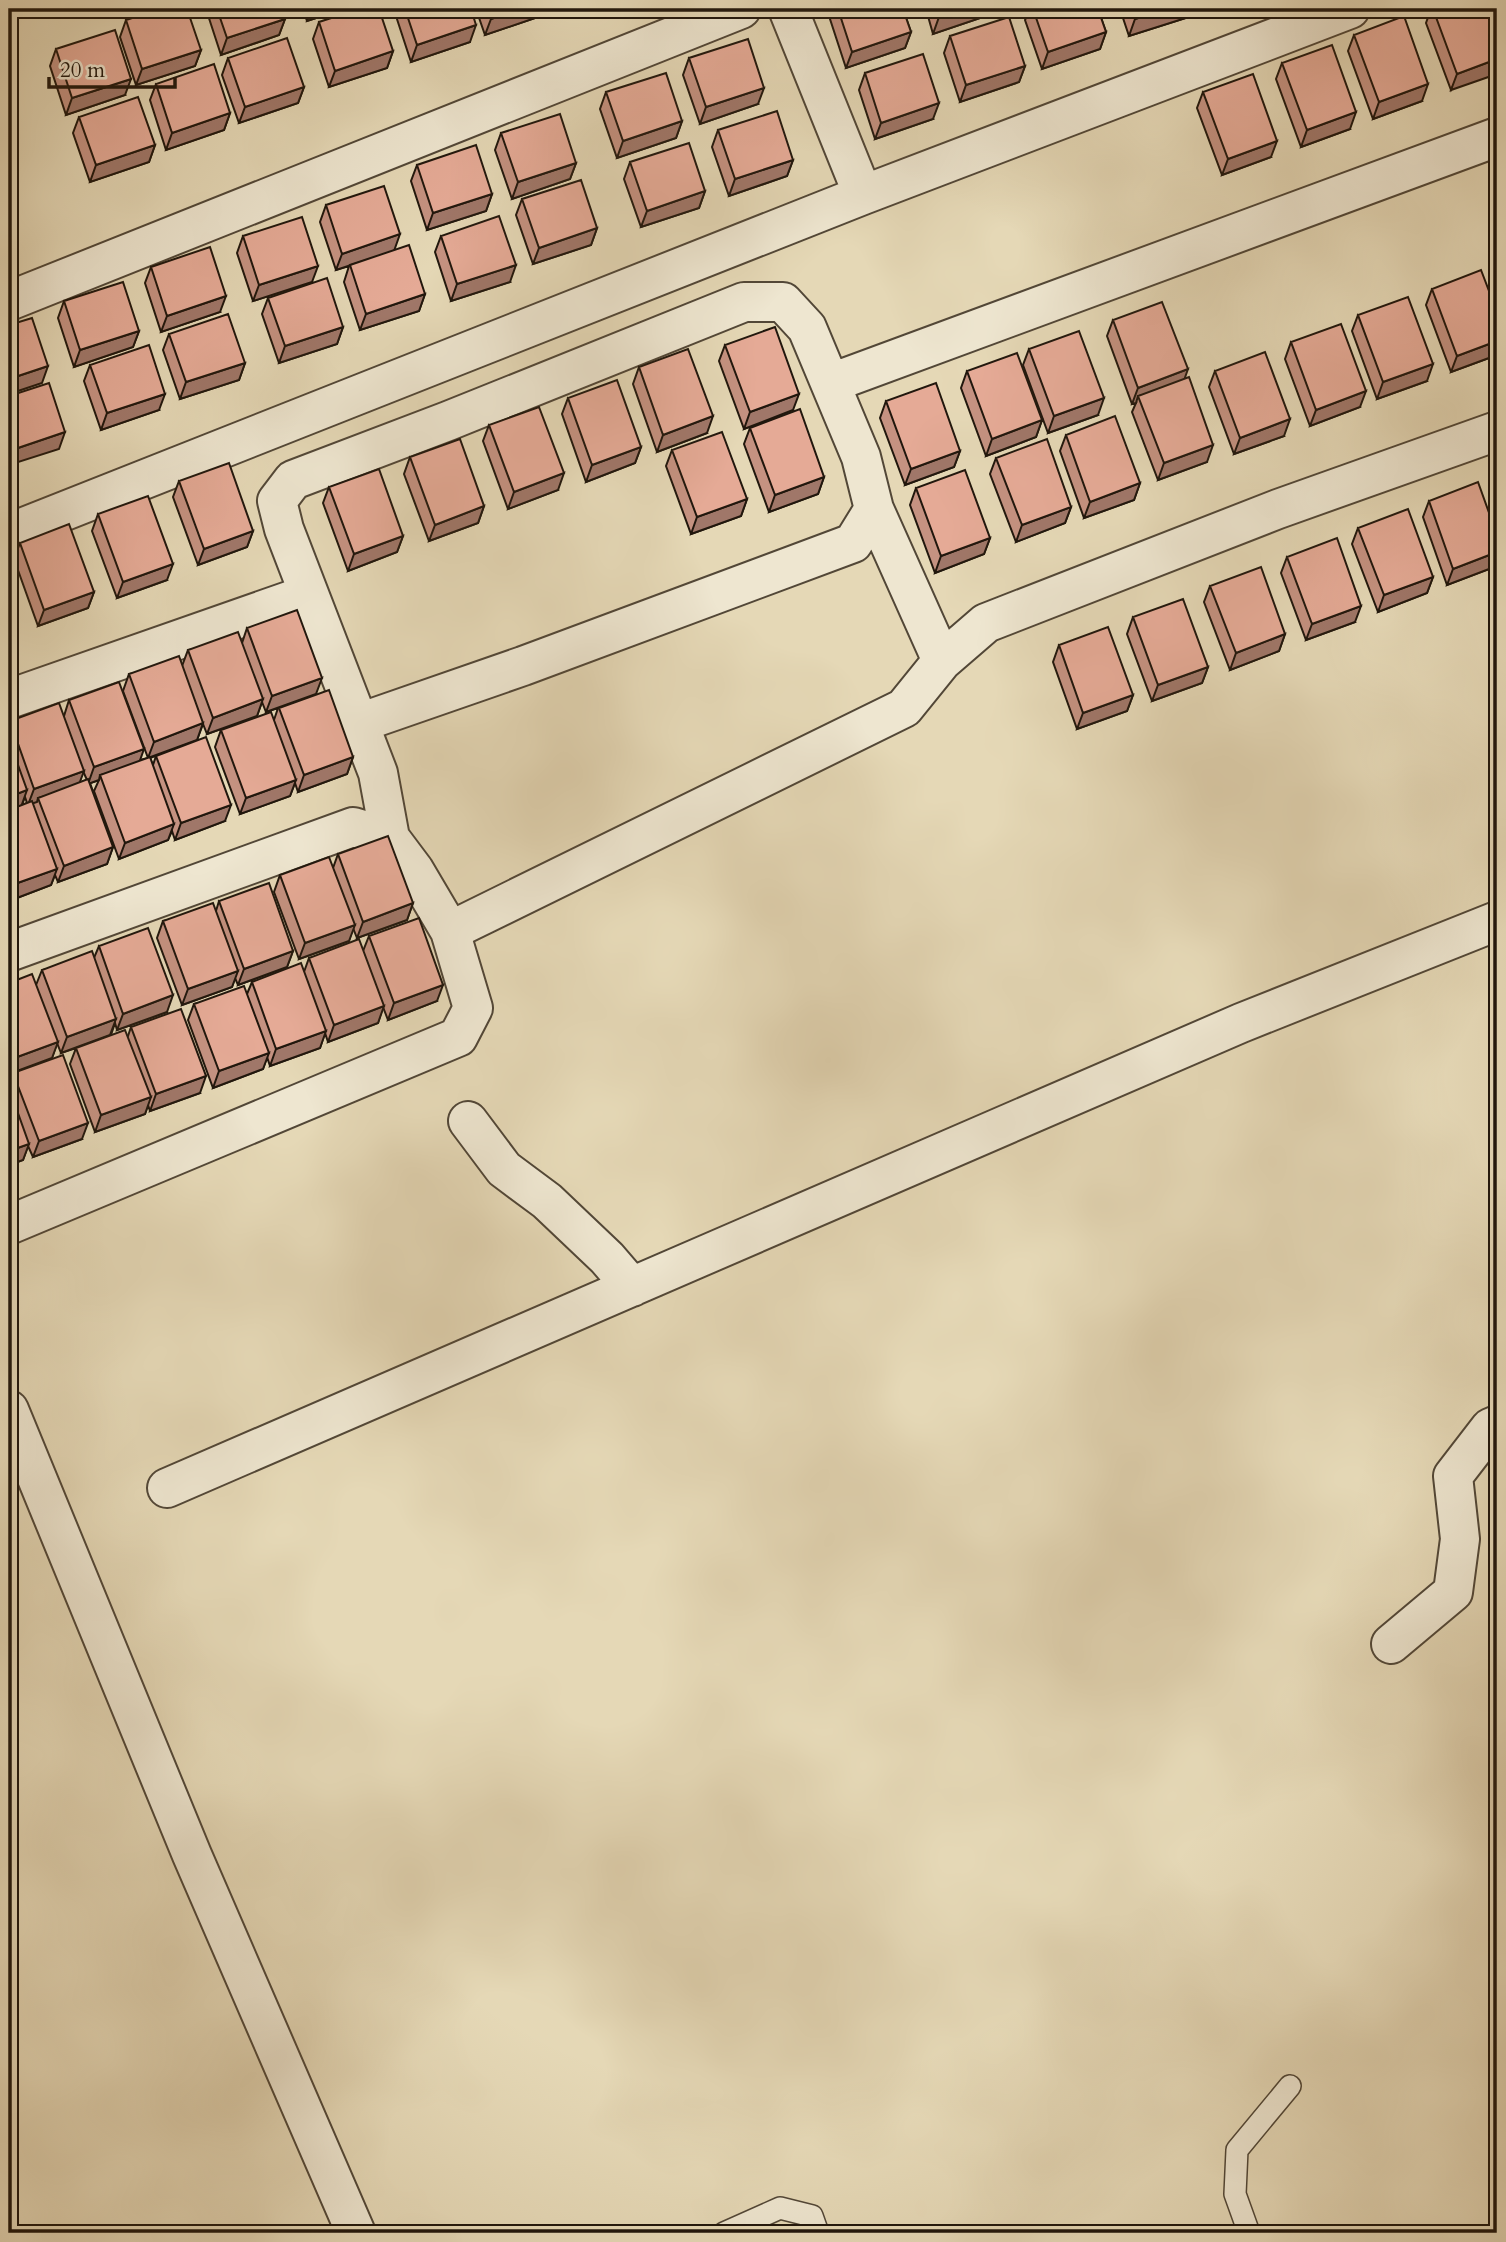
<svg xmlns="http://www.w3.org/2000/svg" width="1506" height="2242" viewBox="0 0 1506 2242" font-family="Cardo,serif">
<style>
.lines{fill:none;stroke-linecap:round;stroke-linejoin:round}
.service-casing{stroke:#524737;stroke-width:24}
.minor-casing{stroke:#524737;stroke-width:42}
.service{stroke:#eee6d0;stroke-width:21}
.minor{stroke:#eee6d0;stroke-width:38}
.wall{fill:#c59281;stroke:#21170d;stroke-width:2;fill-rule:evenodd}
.shaded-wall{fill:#a07769;stroke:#21170d;stroke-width:2}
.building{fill:#e5aa96;stroke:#21170d;stroke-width:2}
</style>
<rect width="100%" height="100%" fill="#e5d8b6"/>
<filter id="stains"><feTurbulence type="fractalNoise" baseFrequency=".00286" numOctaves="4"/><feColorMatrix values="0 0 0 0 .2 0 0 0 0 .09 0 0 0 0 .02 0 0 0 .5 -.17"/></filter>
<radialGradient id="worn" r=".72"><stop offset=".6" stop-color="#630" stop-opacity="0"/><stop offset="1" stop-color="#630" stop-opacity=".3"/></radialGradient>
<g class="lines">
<defs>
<path id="service" d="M724 2233 780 2208 812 2216 818 2233
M1249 2233 1235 2194 1237 2150 1290 2086"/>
<path id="minor" d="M788 9 863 195
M9 301 741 9
M831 383 1497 137
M874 509 942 661
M9 533 863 195 1350 9
M9 699 309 594
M359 723 523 666 853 543 874 509 861 457 807 328 783 302H744L448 421 293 480 277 501 284 529 378 773 390 838
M450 931 904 708 942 661 986 623 1278 509 1497 431
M9 952 353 827 390 838 414 870 450 931 473 1008 458 1037 9 1225
M468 1121 504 1169 547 1201 607 1258 632 1287
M9 1410 192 1855 356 2233
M167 1488 1241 1023 1497 921
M1391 1644 1453 1592 1460 1539 1453 1476 1490 1428 1497 1425"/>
</defs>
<use href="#service" class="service-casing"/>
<use href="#minor" class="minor-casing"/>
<use href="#service" class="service"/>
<use href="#minor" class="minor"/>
</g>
<path class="wall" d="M206 9H282L285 19 279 35 221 55Z
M303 9H344L307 21Z
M396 9H471L470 42 411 62 395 13Z
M476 9H546L544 15 485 35Z
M834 9H903L911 32 905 48 846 68 830 19Z
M926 9H994L992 14 933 34Z
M1030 9H1098L1106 32 1100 49 1042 69 1025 20Z
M1120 9H1192L1189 17 1129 36Z
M1431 9H1490L1451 90 1426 23Z
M126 20 201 50 195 66 136 85 120 37Z
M319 22 393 51 387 68 329 87 313 39Z
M1354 35 1422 101 1373 119 1348 51Z
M950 36 1025 66 1019 82 960 102 944 53Z
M56 49 125 95 66 115 50 66Z
M228 58 304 87 298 103 239 123 222 75Z
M689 58 758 104 700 124 683 75Z
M1282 63 1350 129 1301 147 1276 79Z
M865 73 933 119 875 139 859 90Z
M156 84 230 113 224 130 166 150 150 100Z
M606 92 682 121 676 138 617 158 600 109Z
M1203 92 1271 157 1222 175 1197 108Z
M79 117 155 145 149 162 90 182 73 133Z
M718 130 793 160 787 176 729 196 712 147Z
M501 133 576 163 570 179 512 199 495 150Z
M630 162 705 191 699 208 641 227 624 179Z
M417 165 492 194 486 211 427 230 411 181Z
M522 199 597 228 591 245 533 264 516 215Z
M326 205 394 250 425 294 419 311 360 330 344 282 349 266 336 270 320 222Z
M243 236 312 282 253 301 237 253Z
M441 236 510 282 451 301 435 252Z
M151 267 220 312 161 332 145 283Z
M1432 289 1497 312V355L1451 372 1426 305Z
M268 298 343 327 337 344 279 363 262 314Z
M64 301 139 331 133 347 74 367 58 318Z
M1358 315 1427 381 1377 399 1352 331Z
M1113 320 1184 379 1207 462 1158 480 1132 412 1136 403 1132 404 1107 336Z
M169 334 245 363 239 380 180 399 163 350Z
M1291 342 1360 407 1310 426 1285 359Z
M725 345 793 410 744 429 719 361Z
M1029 349 1098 415 1048 433 1023 365Z
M90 365 159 410 101 430 84 381Z
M639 367 707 433 657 452 633 384Z
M967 371 1042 420 1036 437 986 456 961 388Z
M1215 371 1284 436 1234 454 1209 387Z
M568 398 641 447 635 463 586 482 562 414Z
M886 401 960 451 954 467 905 485 880 418Z
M489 425 558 490 508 509 483 441Z
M750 428 824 477 818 494 769 512 744 444Z
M1066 435 1140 483 1134 500 1084 518 1060 451Z
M672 450 747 499 741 516 691 534 666 466Z
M410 457 484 506 478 523 429 541 404 474Z
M996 458 1071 507 1065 523 1016 542 990 474Z
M179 481 253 531 247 547 198 565 173 497Z
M329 487 403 536 397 552 348 571 323 503Z
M916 488 990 538 984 554 935 573 910 505Z
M1429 501 1497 566 1447 585 1423 517Z
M98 514 167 580 117 598 92 531Z
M1358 528 1433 577 1427 593 1378 612 1352 544Z
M20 543 94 592 88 608 38 626 14 559Z
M1287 557 1355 622 1306 640 1281 573Z
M1210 586 1285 634 1279 651 1230 670 1204 602Z
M1133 617 1208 667 1202 683 1152 701 1127 634Z
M247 628 316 694 353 757 347 774 298 792 295 783 290 796 240 814 215 747 221 730 274 720 278 708 266 712 262 702 257 716 207 734 203 724 197 740 150 758 153 765 156 756 225 821 175 840 172 831 168 840 119 859 94 791 99 780 90 783 113 847 107 864 58 882 55 875 51 885 9 901V724L10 721 64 716 69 700 140 760 148 758 123 691 129 674 182 666 188 650 242 643ZM83 771 87 780 79 783ZM25 797 27 803 22 805Z
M1059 645 1133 695 1127 711 1077 729 1053 662Z
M338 854 413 903 407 920 357 938 353 928 349 941 299 959 274 892 280 875 333 868Z
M219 901 293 951 287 967 238 985 235 978 232 987 182 1005 157 938 163 921 216 911Z
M369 936 437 1001 388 1020 383 1007 378 1023 328 1042 325 1033 320 1048 270 1066 267 1057 263 1069 213 1088 188 1020 194 1004 247 994 252 982 304 972 309 958 363 951Z
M99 946 167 1012 117 1030 115 1023 111 1035 128 1036 131 1027 200 1093 150 1111 148 1105 145 1114 95 1132 70 1064 76 1048 61 1053 57 1043 52 1058 9 1074V983L36 985 42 970 94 958Z
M13 1073 82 1139 33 1157 28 1146 23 1160 9 1165V1086Z"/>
<path class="shaded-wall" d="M311 9H344L307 21Z
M520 9H546L544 15 485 35 491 19Z
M964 9H994L992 14 933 34 939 17Z
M1168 9H1192L1189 17 1129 36 1135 19Z
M285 19 279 35 221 55 227 38Z
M476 25 470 42 411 62 417 45Z
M911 32 905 48 846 68 852 52Z
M1106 32 1100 49 1042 69 1048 52Z
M201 50 195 66 136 85 142 69Z
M393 51 387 68 329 87 335 71Z
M1497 59V74L1451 90 1457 74Z
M1025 66 1019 82 960 102 966 85Z
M131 79 125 95 66 115 72 98Z
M1428 84 1422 101 1373 119 1379 102Z
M304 87 298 103 239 123 245 107Z
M764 88 758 104 700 124 706 107Z
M939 103 933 119 875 139 881 123Z
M1356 112 1350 129 1301 147 1307 130Z
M230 113 224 130 166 150 172 133Z
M682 121 676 138 617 158 623 141Z
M1277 141 1271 157 1222 175 1228 159Z
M155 145 149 162 90 182 96 165Z
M793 160 787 176 729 196 735 179Z
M576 163 570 179 512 199 518 182Z
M705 191 699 208 641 227 647 211Z
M492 194 486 211 427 230 433 213Z
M597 228 591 245 533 264 539 248Z
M400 234 394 251 336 270 342 254Z
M516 265 510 282 451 301 457 284Z
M318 266 312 282 253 301 259 285Z
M425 294 419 311 360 330 366 314Z
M226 296 220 312 161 332 167 316Z
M343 327 337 344 279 363 285 346Z
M139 331 133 347 74 367 80 350Z
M1497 341V355L1451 372 1457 356Z
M245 363 239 380 180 399 186 382Z
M1433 364 1427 381 1377 399 1383 382Z
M48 366 42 383 9 394V379Z
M1188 369 1182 386 1138 396 1136 403 1132 404 1138 388Z
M1366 391 1360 407 1310 426 1316 410Z
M165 394 159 410 101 430 107 413Z
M799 394 793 410 744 429 750 412Z
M1104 398 1098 415 1048 433 1054 416Z
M713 416 707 433 657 452 663 435Z
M1290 419 1284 436 1234 454 1240 438Z
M1042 420 1036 437 986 456 992 439Z
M65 432 59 449 9 465V451Z
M1213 445 1207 462 1158 480 1164 463Z
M641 447 635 463 586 482 592 465Z
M960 451 954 467 905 485 911 469Z
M564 473 558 490 508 509 514 492Z
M824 477 818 494 769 512 775 495Z
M1140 483 1134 500 1084 518 1090 502Z
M747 499 741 516 691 534 697 517Z
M484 506 478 523 429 541 435 525Z
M1071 507 1065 523 1016 542 1022 525Z
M253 531 247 547 198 565 204 549Z
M403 536 397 552 348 571 354 554Z
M990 538 984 554 935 573 941 556Z
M1497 552V566L1447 585 1453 569Z
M173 564 167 580 117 598 123 582Z
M1433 577 1427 593 1378 612 1384 595Z
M94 592 88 608 38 626 44 610Z
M1361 606 1355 622 1306 640 1312 624Z
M17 623 11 640 9 641V626Z
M1285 634 1279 651 1230 670 1236 653Z
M1208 667 1202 683 1152 701 1158 685Z
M322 678 316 694 266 712 272 696Z
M1133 695 1127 711 1077 729 1083 713Z
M263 699 257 716 207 734 213 718Z
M203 723 197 740 148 758 154 742Z
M144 749 138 766 100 775 99 780 88 784 94 767Z
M353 757 347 774 298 792 304 775Z
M84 771 78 787 38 798 37 802 28 805 34 789Z
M296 780 290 796 240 814 246 798Z
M27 790 21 807 9 811V797Z
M231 805 225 821 175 840 181 823Z
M174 824 168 840 119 859 125 843Z
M113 847 107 864 58 882 64 866Z
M57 869 51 885 9 901V886Z
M413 903 407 920 357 938 363 922Z
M355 925 349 941 299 959 305 943Z
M293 951 287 967 238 985 244 969Z
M238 971 232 987 182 1005 188 989Z
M443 985 437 1001 388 1020 394 1003Z
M173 995 167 1012 117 1030 123 1014Z
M384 1006 378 1023 328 1042 334 1025Z
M116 1019 110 1035 61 1053 67 1037Z
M326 1031 320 1048 270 1066 276 1049Z
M58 1042 52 1058 9 1074V1060Z
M269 1053 263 1069 213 1088 219 1071Z
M206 1076 200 1093 150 1111 156 1094Z
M151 1097 145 1114 95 1132 101 1115Z
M88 1123 82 1139 33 1157 39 1141Z
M29 1144 23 1160 9 1165V1151Z"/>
<path class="building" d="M160 9H187L201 50 142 69 126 20Z
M217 9H282L285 19 227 38Z
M359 9H379L393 51 335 71 319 22Z
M405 9H471L476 25 417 45Z
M487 9H520L491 19Z
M838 9H903L911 32 852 52Z
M937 9H964L939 17Z
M1033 9H1098L1106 32 1048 52Z
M1132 9H1168L1135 19Z
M1433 9H1490L1497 29V59L1457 74Z
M1404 16 1428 84 1379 102 1354 35Z
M1009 17 1025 66 966 85 950 36Z
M115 30 131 79 72 98 56 49Z
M287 38 304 87 245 107 228 58Z
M748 39 764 88 706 107 689 58Z
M1332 45 1356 112 1307 130 1282 63Z
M923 54 939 103 881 123 865 73Z
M214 64 230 113 172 133 156 84Z
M666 73 682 121 623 141 606 92Z
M1253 74 1277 141 1228 159 1203 92Z
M138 97 155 145 96 165 79 117Z
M777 111 793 160 735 179 718 130Z
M560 114 576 163 518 182 501 133Z
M689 143 705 191 647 211 630 162Z
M476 145 492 194 433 213 417 165Z
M581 180 597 228 539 248 522 199Z
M384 186 400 234 342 254 326 205Z
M499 216 516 265 457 284 441 236Z
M302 217 318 266 259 285 243 236Z
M409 245 425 294 366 314 350 265Z
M210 247 226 296 167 316 151 267Z
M1481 270 1497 312V341L1457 356 1432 289Z
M327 278 343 327 285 346 268 298Z
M123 282 139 331 80 350 64 301Z
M1408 297 1433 364 1383 382 1358 315Z
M1162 302 1188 369 1138 388 1113 320Z
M228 314 245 363 186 382 169 334Z
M32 318 48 366 9 379V325Z
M1341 324 1366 391 1316 410 1291 342Z
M775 327 799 394 750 412 725 345Z
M1079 331 1104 398 1054 416 1029 349Z
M149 345 165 394 107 413 90 365Z
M688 349 713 416 663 435 639 367Z
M1265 352 1290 419 1240 438 1215 371Z
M1017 353 1042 420 992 439 967 371Z
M1189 377 1213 445 1164 463 1138 396Z
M617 380 641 447 592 465 568 398Z
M49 383 65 432 9 451V396Z
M936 383 960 451 911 469 886 401Z
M539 407 564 473 514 492 489 425Z
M800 409 824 477 775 495 750 428Z
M1115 416 1140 483 1090 502 1066 435Z
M722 432 747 499 697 517 672 450Z
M460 439 484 506 435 525 410 457Z
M1047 439 1071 507 1022 525 996 458Z
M229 463 253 531 204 549 179 481Z
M379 469 403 536 354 554 329 487Z
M965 470 990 538 941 556 916 488Z
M1478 482 1497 535V552L1453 569 1429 501Z
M148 496 173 564 123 582 98 514Z
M1408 509 1433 577 1384 595 1358 528Z
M69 524 94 592 44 610 20 543Z
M1337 538 1361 606 1312 624 1287 557Z
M1261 567 1285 634 1236 653 1210 586Z
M1183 599 1208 667 1158 685 1133 617Z
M9 601 17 623 9 626Z
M297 610 322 678 272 696 247 628Z
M1108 627 1133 695 1083 713 1059 645Z
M238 632 263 699 213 718 188 650Z
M179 656 203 723 154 742 129 674Z
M119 682 144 749 94 767 69 700Z
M329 690 353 757 304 775 279 708Z
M59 703 84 771 34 789 10 721Z
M271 712 296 780 246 798 221 730Z
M206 737 231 805 181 823 156 756Z
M9 740 27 790 9 797Z
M150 757 174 824 125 843 100 775Z
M88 779 113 847 64 866 38 798Z
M32 801 57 869 9 886V810Z
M388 836 413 903 363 922 338 854Z
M329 857 355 925 305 943 280 875Z
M269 883 293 951 244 969 219 901Z
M213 903 238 971 188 989 163 921Z
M419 918 443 985 394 1003 369 936Z
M148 928 173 995 123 1014 99 946Z
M359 939 384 1006 334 1025 309 958Z
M92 951 116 1019 67 1037 42 970Z
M301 963 326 1031 276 1049 252 982Z
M32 974 58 1042 9 1060V983Z
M244 986 269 1053 219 1071 194 1004Z
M181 1009 206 1076 156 1094 131 1027Z
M125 1030 151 1097 101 1115 76 1048Z
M63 1055 88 1123 39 1141 13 1073Z
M9 1088 29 1144 9 1151Z"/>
<rect width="1506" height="2242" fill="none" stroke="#e5d8b6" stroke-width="35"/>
<rect x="10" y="10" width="1485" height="2221" fill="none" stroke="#21170d" stroke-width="3.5"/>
<rect x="18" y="18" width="1471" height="2207" fill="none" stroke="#21170d" stroke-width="2"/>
<path d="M49 77v10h126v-10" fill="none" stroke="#21170d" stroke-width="3.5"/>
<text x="60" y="77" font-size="21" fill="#21170d" stroke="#eee6d0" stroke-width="5" paint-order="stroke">20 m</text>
<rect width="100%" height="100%" filter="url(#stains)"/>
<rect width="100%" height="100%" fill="url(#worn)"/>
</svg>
